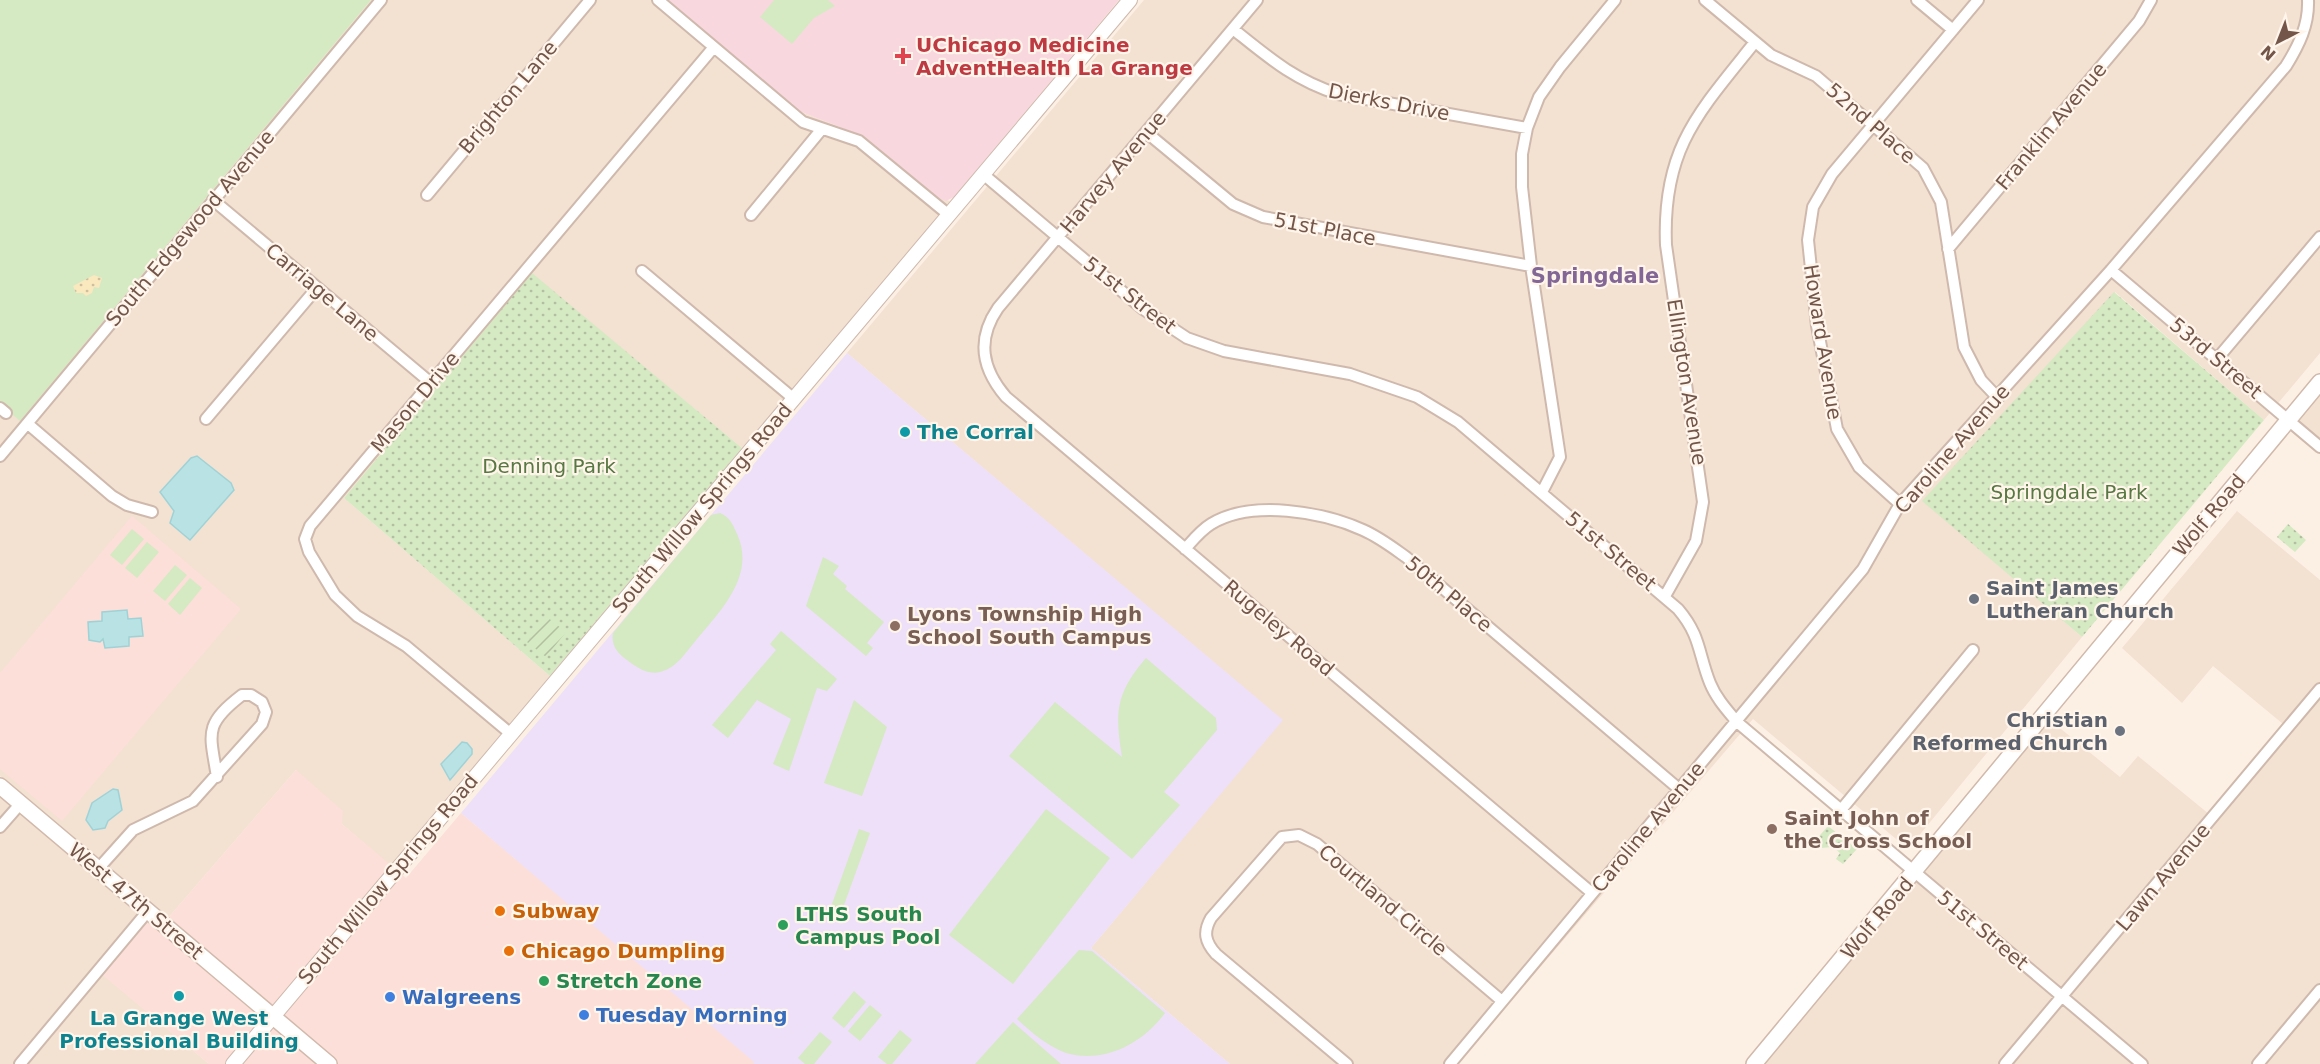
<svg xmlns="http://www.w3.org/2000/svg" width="2320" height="1064" viewBox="0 0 2320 1064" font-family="'DejaVu Sans',sans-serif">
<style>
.residential{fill:#f3e1d2}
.commercial{fill:#fcdfd8}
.education{fill:#ede0f8}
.medical{fill:#f9d7de}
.grass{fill:#d5e9c3}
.sand{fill:url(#sand-dots)}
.park{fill:url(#park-dots)}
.garden{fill:url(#garden-furrows)}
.water{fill:#b9e2e4;stroke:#9fd2d6;stroke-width:1.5}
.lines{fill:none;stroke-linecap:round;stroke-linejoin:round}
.minor-casing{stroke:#cfb9ad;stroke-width:14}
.tertiary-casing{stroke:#cfb9ad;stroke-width:16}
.secondary-casing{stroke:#d1b9ab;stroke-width:18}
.minor{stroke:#fff;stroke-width:10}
.tertiary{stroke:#fff;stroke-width:14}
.secondary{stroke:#fff;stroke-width:15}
.health-dot{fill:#e0444e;stroke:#fff5ea;stroke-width:2}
.culture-dot{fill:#0f9aa8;stroke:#fff5ea;stroke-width:2}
.worship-dot{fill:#6b7280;stroke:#fff5ea;stroke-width:2}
.education-dot{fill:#8d6e63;stroke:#fff5ea;stroke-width:2}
.food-dot{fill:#e8710a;stroke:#fff5ea;stroke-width:2}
.leisure-dot{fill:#2e9e5b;stroke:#fff5ea;stroke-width:2}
.shop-dot{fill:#3f7fe0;stroke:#fff5ea;stroke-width:2}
.labels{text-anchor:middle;stroke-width:4.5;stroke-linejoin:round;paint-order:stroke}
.health-label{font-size:20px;font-weight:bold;fill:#be3a42;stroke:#fff5ea;text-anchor:start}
.street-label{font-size:20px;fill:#73554a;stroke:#fff5ea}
.culture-label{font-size:20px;font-weight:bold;fill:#0d838f;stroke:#fff5ea;text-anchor:start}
.park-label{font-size:20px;fill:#577842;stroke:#fff5ea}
.worship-label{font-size:20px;font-weight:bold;fill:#5b616d;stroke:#fff5ea;text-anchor:start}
.education-label{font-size:20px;font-weight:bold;fill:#785e54;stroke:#fff5ea;text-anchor:start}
.food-label{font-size:20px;font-weight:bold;fill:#c56008;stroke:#fff5ea;text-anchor:start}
.leisure-label{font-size:20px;font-weight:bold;fill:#27864d;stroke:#fff5ea;text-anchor:start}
.shop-label{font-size:20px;font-weight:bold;fill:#366cbe;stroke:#fff5ea;text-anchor:start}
.neighbourhood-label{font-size:21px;font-weight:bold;fill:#826696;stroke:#fff5ea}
</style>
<defs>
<pattern id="sand-dots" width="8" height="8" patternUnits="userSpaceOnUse" patternTransform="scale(1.5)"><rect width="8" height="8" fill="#fae8bf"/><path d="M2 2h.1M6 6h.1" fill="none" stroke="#cfbf9d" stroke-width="1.8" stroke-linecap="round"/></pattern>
<pattern id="park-dots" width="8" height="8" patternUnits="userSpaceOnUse" patternTransform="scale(1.5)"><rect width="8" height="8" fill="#d5e9c3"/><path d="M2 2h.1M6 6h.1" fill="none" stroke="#b1c0a0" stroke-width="1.8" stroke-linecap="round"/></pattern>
<pattern id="garden-furrows" width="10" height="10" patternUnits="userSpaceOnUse" patternTransform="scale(1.5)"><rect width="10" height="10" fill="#d5e9c3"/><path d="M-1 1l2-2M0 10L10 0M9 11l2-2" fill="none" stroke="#b1c0a0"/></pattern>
</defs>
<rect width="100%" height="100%" fill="#fcf0e4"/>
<path class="residential" d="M371 0H668L799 111 865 137 937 197 950 201 940 218 742 448 532 274 344 498 550 676 501 735 503 738 394 869 342 824 296 770 168 918 0 776V404L20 420Z
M1144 0H2320V353L2264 420 2115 292 1923 501 2082 637 1908 849 1753 719 1457 1064H1230L1091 948 1282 720 847 353Z
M2320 393V440L2297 420Z
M2237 511 2320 580V1064H1761L2050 720 2120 777 2138 756 2209 814 2283 724 2213 666 2182 703 2122 648Z
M0 789 142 909 94 967 209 1064H0Z"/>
<path class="commercial" d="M132 516 241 609 62 821 0 769V673Z
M296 770 343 811 342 824 406 878 461 813 755 1062 753 1064H209L93 967 142 909 168 918Z"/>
<path class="education" d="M847 353 1283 720 1091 948 1230 1064H753L754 1062 461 813Z"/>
<path class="medical" d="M668 0H1119L954 197 946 201 937 197 865 137 799 111Z"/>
<path class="grass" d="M0 0H371L20 421 0 404Z
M774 0H828L835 6 814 18 792 44 760 17Z
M720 513C730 517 733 525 737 534 756 575 721 610 697 639 686 652 677 668 660 672 647 675 636 667 627 660 617 653 611 645 613 633L711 515Z
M132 529 144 539 122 565 110 555Z
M147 542 159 552 137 578 125 568Z
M823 557 839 566 833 574 847 586 845 589 884 622 867 643 873 648 866 656 806 606Z
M175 565 187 575 165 601 153 591Z
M190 578 202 588 180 615 168 604Z
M781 631 837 679 827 691 817 688 789 771 773 764 791 719 757 700 728 738 712 725 776 650 770 644Z
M1146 658 1216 718 1217 730 1164 792 1180 805 1132 859 1009 756 1055 702 1122 757C1115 713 1115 694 1146 658Z
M854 700 887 727 862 796 824 783Z
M1046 809 1110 858 1013 984 949 935Z
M859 829 870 833 839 919 828 915Z
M1079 950 1092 951 1165 1013C1143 1043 1105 1064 1066 1053 1047 1046 1031 1032 1017 1019Z
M854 991 866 1002 844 1028 832 1018Z
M870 1005 882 1015 860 1041 848 1031Z
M1013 1022 1061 1064H975Z
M900 1030 912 1040 892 1064H887L878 1057Z
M820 1032 832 1042 814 1064H805L798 1058Z"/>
<path class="sand" d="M94 275 102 278 99 288 94 287 92 293 86 296 83 293H76L73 286Z"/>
<path class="park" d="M532 273 742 448 550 676 344 498Z
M2114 292 2264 420 2082 637 1922 501Z
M2288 524 2306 540 2295 552 2277 537Z
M1828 826 1857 849 1843 864 1836 859 1840 853 1833 847 1820 848 1814 842Z"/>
<path class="garden" d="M547 617 566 632 546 657 527 642Z"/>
<path class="water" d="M197 456 231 483 234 490 190 540 170 523 174 511 160 492 191 458Z
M127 610 128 619 141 618 143 636 129 637V646L105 648 103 639 100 642 89 640 88 622 102 621V612Z
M462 742 467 743 472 749V754L450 780 441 764Z
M113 789 118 790 122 810 108 821 105 828 93 830 86 820 92 803Z"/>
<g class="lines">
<defs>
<path id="minor" d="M658 0 803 122 859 141 949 215
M1257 0 998 308C976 340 982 369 1006 397L1592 893
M1705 0 1771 55 1816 76 1923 168 1941 202 1964 347 1981 380 1998 398
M1917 0 1953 30
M1233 29C1268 57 1294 80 1338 94L1527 128
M1146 132 1233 204 1263 217 1531 266
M983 174 1143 309 1187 338 1224 351 1350 374 1417 397 1458 422 1678 609C1701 636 1698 653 1710 683 1716 698 1727 710 1737 722L2142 1064
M427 195 590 0
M213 200 431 383
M751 215 821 130
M1948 249 2139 21 2151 0
M2111 270 2320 447
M642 271 794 399
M2217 359 2320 237
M0 408 6 413
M206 419 316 289
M28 424 112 496 127 505 152 512
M0 456 381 0
M1542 492 1560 457 1531 266 1522 187V154L1527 128 1539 97 1560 67 1615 0
M1900 504 1859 467 1837 429 1817 326 1808 240 1813 207 1832 174 1978 0
M1185 549C1193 540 1201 530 1211 524 1252 499 1323 512 1363 530 1379 537 1392 547 1406 557L1679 789
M1665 596 1696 541 1703 502 1666 245C1662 149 1698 113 1755 42
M511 734 406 646 357 616 335 595 309 552 305 539 310 526 714 47
M1841 810 1973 650
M0 827 21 803
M98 869 133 830 193 801 262 724 266 712 262 702 251 695H242C203 725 210 733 217 777
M20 1064 148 911
M1347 1064 1216 954C1205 942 1203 932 1211 918L1282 837 1299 835 1317 844 1502 1001
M1450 1064 1863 569 1900 504 2111 270 2286 66C2299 45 2309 25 2308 0
M2005 1064 2320 689
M2258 1064 2320 990"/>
<path id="tertiary" d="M233 1064 1130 0"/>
<path id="secondary" d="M0 786 329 1064
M1754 1064 2320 382"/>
</defs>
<use href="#minor" class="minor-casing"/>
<use href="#tertiary" class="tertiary-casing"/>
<use href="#secondary" class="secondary-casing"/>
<use href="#minor" class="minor"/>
<use href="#tertiary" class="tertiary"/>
<use href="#secondary" class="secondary"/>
</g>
<path class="health-dot" d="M900 47h6v6h6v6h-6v6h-6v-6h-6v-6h6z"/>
<g class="culture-dot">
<circle cx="905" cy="432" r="6"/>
<circle cx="179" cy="996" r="6"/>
</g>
<g class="worship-dot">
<circle cx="1974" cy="599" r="6"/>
<circle cx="2120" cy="731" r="6"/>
</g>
<g class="education-dot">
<circle cx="895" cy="626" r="6"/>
<circle cx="1772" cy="829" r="6"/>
</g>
<g class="food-dot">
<circle cx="500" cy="911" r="6"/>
<circle cx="509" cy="951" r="6"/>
</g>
<g class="leisure-dot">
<circle cx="783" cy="925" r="6"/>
<circle cx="544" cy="981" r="6"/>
</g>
<g class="shop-dot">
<circle cx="390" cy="997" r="6"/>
<circle cx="584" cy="1015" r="6"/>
</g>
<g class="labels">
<g class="health-label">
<text x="916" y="52">UChicago Medicine<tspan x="916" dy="23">AdventHealth La Grange</tspan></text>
</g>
<g class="street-label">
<text transform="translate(508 97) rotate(-50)" y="7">Brighton Lane</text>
<text transform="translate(1389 102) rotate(11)" y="7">Dierks Drive</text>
<text transform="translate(1871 123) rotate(41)" y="7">52nd Place</text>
<text transform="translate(2051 126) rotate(-50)" y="7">Franklin Avenue</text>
<text transform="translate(1113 172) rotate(-50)" y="7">Harvey Avenue</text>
<text transform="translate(190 228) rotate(-50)" y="7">South Edgewood Avenue</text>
<text transform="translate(1325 229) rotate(11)" y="7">51st Place</text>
<text transform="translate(322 292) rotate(40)" y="7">Carriage Lane</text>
<text transform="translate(1130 295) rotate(38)" y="7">51st Street</text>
<text transform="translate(1823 342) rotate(81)" y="7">Howard Avenue</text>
<text transform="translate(2216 358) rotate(40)" y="7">53rd Street</text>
<text transform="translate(1687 382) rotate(81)" y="7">Ellington Avenue</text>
<text transform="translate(415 402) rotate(-50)" y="7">Mason Drive</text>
<text transform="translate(1952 449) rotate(-49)" y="7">Caroline Avenue</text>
<text transform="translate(702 508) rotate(-50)" y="7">South Willow Springs Road</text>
<text transform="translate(2209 515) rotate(-50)" y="7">Wolf Road</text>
<text transform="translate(1611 551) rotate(40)" y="7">51st Street</text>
<text transform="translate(1449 594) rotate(40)" y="7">50th Place</text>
<text transform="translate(1279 628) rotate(40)" y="7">Rugeley Road</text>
<text transform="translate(1648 827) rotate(-50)" y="7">Caroline Avenue</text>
<text transform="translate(2163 877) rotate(-50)" y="7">Lawn Avenue</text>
<text transform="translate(388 879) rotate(-50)" y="7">South Willow Springs Road</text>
<text transform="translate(1383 900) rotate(40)" y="7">Courtland Circle</text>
<text transform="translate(136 901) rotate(40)" y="7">West 47th Street</text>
<text transform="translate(1877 918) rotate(-50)" y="7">Wolf Road</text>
<text transform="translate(1983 930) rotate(40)" y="7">51st Street</text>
</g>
<g class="culture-label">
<text x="917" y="439">The Corral</text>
<text x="179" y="1025" text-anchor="middle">La Grange West<tspan x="179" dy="23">Professional Building</tspan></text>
</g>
<g class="park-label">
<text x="549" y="473">Denning Park</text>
<text x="2069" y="499">Springdale Park</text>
</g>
<g class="worship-label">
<text x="1986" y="595">Saint James<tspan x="1986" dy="23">Lutheran Church</tspan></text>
<text x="2108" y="727" text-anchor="end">Christian<tspan x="2108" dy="23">Reformed Church</tspan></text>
</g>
<g class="education-label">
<text x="907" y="621">Lyons Township High<tspan x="907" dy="23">School South Campus</tspan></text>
<text x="1784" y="825">Saint John of<tspan x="1784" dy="23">the Cross School</tspan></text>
</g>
<g class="food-label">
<text x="512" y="918">Subway</text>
<text x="521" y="958">Chicago Dumpling</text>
</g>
<g class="leisure-label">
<text x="795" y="921">LTHS South<tspan x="795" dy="23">Campus Pool</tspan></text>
<text x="556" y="988">Stretch Zone</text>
</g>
<g class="shop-label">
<text x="402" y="1004">Walgreens</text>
<text x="596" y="1022">Tuesday Morning</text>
</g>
<g class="neighbourhood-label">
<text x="1595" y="283">Springdale</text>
</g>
</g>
<g transform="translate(2278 42) rotate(222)" stroke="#fff5ea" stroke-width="4.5" paint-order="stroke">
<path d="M0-4.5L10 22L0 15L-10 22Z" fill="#73554a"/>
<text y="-9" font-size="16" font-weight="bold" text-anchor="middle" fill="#73554a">N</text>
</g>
</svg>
